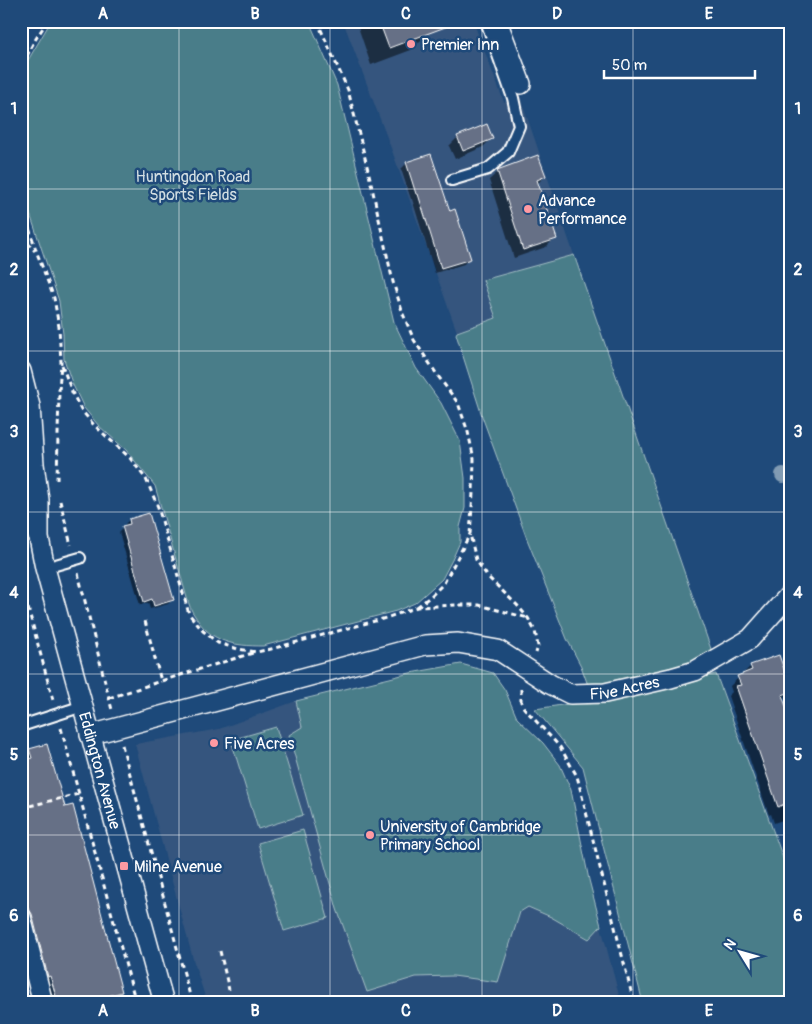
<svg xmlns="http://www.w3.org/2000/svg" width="812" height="1024" viewBox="0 0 812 1024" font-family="Pangolin,sans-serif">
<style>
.built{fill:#34557e}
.green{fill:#4a7d89;stroke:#a4bec4}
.shadow{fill:#0007}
.building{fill:#667086;stroke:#fff}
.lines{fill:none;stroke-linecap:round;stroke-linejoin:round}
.service-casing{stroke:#fff;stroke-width:14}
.minor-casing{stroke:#fff;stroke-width:22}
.path{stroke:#fff;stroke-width:3;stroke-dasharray:5 4;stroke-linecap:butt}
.service{stroke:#1f4a7a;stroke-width:10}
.minor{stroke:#1f4a7a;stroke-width:19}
.tree{fill:#819bb3}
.grid{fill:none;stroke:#fff;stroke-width:1;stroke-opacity:0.55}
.poi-dot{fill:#ff9aa2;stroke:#1f4a7a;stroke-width:2}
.labels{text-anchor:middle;stroke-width:5;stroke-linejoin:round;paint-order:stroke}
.poi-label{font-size:16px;fill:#fff;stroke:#1f4a7a;text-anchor:start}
.park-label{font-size:16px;fill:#d2dee2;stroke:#1f4a7a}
.street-label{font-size:16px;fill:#fff;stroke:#1f4a7a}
.neatline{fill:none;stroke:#fff;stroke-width:2}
.grid-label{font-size:16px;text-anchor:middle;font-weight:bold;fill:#fff}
</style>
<rect width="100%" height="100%" fill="#1f4a7a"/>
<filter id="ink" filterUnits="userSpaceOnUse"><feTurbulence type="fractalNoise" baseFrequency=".02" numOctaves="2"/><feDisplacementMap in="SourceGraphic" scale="10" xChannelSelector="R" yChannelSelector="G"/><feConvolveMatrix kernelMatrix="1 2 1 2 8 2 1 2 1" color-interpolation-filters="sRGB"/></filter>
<g filter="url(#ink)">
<path class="built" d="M343 21H473L504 102 520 96 574 255 483 280 496 318 457 332 391 148Z
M461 664 493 673 505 690 517 718 543 743 560 765 571 790 589 880 621 1003H207L193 959 135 744 219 729 296 701 410 673Z"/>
<path class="green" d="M51 21H309L337 85 394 322 416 368 441 403 460 441 465 478V508L460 527V542L452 560 442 579 415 603 396 611 263 646C235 646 211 643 195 616 191 611 189 604 187 598L155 486 126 450 99 426 84 408 72 383 64 359 63 334 59 301 28 208 21 179V85L27 62Z
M574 255 712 652 707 661 589 688 581 666 567 639 527 539 483 419 456 334 457 332 496 318 483 280Z
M461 664 493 673 505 690 517 718 543 743 560 765 571 790 589 880 601 926 589 939 551 917 528 907 520 912 498 982 453 976 416 977 367 992 337 909 289 735 302 727 296 701 410 673Z
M716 674 791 880V1003H643L583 767 535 709 596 700Z
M276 727 303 815 258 829 231 740Z
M303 830 328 918 284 931 258 843Z"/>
<path class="shadow" d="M356 21H425L429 32 411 50 371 65Z
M458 137 491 139 483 147 455 159 449 146Z
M407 163 449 212 469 258 464 264 435 273 412 199H411L401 169Z
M498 172 545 176 537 184 555 238 546 247 514 258 489 180Z
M129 520 172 600 168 604 150 609 148 603 140 605 119 532 123 528 126 527 125 524Z
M751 666 790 691 782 700 791 725V817L774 823 771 814 769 815 728 696 732 692 730 686Z
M30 750 64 809 72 806 124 1003H44L21 926V758Z
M21 968 25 982 21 985Z"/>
<path class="building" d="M379 21H456V23L389 48Z
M487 124 493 139 463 151 457 136Z
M431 154 450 211 455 209 471 259 441 268 418 194H416L406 162Z
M538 155 546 176 537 180 557 239 523 250 497 170Z
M149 513 174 600 154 606 152 599 144 602 122 526 130 524 129 519Z
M779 655 791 689V692L782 695 791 721V801L778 807 736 686 741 685 737 676 752 670 750 665Z
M47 744 65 807 73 805 122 992 82 1003H58L50 976 48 977 32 914 29 909 21 906V761L32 758 29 749Z"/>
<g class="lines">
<defs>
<path id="service" d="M452 180 488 169 508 152 519 126 513 98 486 21
M45 568 80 558
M21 726 83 706"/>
<g id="minor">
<path d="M497 21 521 84"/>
<path id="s1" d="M21 371 30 406 34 464 39 500V538L45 568 164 1003"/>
<path d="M21 501 36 532"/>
<path id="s2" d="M90 735 425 645 458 643 498 650 550 684 570 694 605 693 671 678 695 671 750 639 791 593"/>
<path d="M21 917 43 1003"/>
</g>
</defs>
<use href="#service" class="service-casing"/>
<use href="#minor" class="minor-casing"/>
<path class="path" d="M317 21 348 90 369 174 393 282 403 314 414 340 438 376 458 403 468 432 474 459 473 493 470 534 476 560 488 577 517 605 528 618 535 631 538 646 536 653
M21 73C26 54 36 37 48 21
M21 203 37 253 54 298 59 327 61 362 59 391 57 480
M21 236 35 251
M62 365 72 392 81 410 94 425 130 458 146 479 158 507 189 614 203 631 218 643 238 649 257 652 271 649 386 618 417 607 457 605H479L528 618
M60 501 71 545
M78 573 112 710
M21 582 53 700
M417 607 431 596 444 583 470 534
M145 621 161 681 256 652
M521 689V702L524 708 560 747 577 776 634 1003
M109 698 161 681
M61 728 136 1003
M122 745 192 1003
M21 808 79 794
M220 951 229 990"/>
<use href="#service" class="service"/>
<use href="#minor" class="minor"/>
</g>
<circle class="tree" cx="783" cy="475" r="8"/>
</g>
<path class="grid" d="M179 21V1003M330 21V1003M482 21V1003M633 21V1003M21 189H791M21 351H791M21 512H791M21 674H791M21 835H791"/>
<g class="poi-dot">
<circle cx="411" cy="44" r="5"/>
<circle cx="528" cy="209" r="5"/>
<circle cx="214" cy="743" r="5"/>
<circle cx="370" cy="835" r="5"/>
<rect x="119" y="861" width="10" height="10" rx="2.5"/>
</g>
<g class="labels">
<g class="poi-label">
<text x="421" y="50">Premier Inn</text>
<text x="538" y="206">Advance<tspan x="538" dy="18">Performance</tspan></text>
<text x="224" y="749">Five Acres</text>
<text x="380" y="832">University of Cambridge<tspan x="380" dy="18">Primary School</tspan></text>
<text x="134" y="872">Milne Avenue</text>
</g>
<g class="park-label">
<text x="193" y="182">Huntingdon Road<tspan x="193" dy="18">Sports Fields</tspan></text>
</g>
<g class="street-label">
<text dy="6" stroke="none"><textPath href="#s2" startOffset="560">Five Acres</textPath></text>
<text dy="6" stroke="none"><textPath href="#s1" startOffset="409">Eddington Avenue</textPath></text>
</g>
</g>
<rect width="812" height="1024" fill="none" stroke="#1f4a7a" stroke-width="55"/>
<g transform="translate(740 952) rotate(307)" stroke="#1f4a7a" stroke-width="4" paint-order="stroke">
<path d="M0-4L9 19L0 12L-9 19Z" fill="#ffffff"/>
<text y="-8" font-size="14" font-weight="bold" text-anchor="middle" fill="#ffffff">N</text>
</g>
<path d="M604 70v8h151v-8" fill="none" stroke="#ffffff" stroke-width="2.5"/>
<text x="612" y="70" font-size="15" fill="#ffffff" stroke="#1f4a7a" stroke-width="4" paint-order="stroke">50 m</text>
<rect x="28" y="28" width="756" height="968" class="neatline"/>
<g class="grid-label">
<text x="103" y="19">A</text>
<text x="255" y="19">B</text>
<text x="406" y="19">C</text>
<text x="557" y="19">D</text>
<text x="709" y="19">E</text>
<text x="14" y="114">1</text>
<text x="798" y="114">1</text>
<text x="14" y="275">2</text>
<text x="798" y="275">2</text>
<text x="14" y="437">3</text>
<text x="798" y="437">3</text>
<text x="14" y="598">4</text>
<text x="798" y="598">4</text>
<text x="14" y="760">5</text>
<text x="798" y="760">5</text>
<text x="14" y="921">6</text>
<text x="798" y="921">6</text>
<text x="103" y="1016">A</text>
<text x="255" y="1016">B</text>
<text x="406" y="1016">C</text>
<text x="557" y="1016">D</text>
<text x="709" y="1016">E</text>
</g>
</svg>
